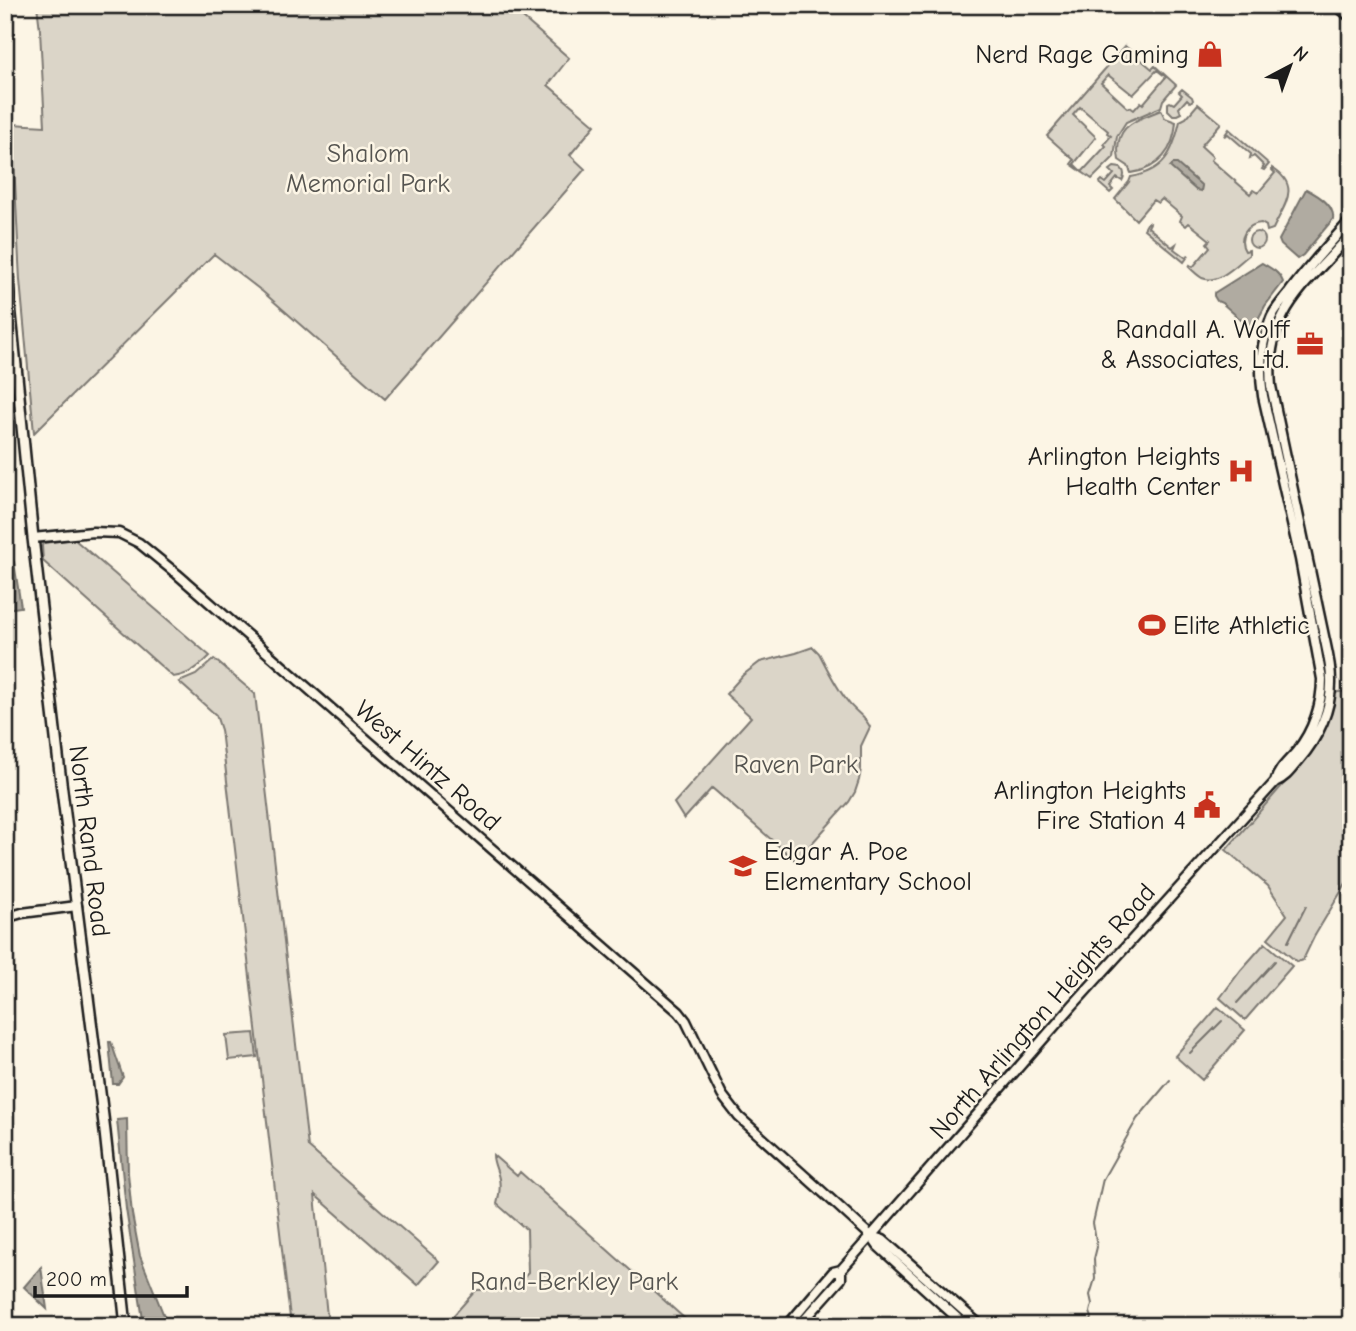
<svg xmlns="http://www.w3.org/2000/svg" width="1356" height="1331" viewBox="0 0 1356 1331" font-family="'Comic Neue',sans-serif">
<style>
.green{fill:#dbd5c8;stroke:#7c7872;stroke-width:2;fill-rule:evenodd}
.water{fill:#b0aba1;stroke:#75726c;stroke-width:2}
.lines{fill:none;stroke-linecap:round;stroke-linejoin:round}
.stream{stroke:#75726c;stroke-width:2}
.secondary-casing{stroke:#1c1c1c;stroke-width:13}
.primary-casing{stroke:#1c1c1c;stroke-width:14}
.secondary{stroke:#fcf5e5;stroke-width:8}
.primary{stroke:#fcf5e5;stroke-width:9}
.labels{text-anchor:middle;stroke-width:5;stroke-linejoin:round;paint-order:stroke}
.poi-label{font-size:26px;fill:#1c1c1c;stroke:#fcf5e5;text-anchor:end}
.park-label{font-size:26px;fill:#555450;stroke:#fcf5e5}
.street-label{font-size:26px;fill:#1c1c1c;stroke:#fcf5e5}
</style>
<rect width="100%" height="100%" fill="#fcf5e5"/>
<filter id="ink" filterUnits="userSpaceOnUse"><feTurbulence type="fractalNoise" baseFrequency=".0143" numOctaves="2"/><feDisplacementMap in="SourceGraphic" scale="14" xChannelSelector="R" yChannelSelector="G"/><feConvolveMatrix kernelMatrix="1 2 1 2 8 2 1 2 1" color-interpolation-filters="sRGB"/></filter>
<g filter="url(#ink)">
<path class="green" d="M37 5H508L569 58 548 85 595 125 570 155 585 169 385 399 263 292 214 254 34 433 20 280 12 124 45 126 40 30Z
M1125 46 1152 69 1155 66 1176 85 1163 100 1161 107 1126 122 1117 136 1114 157 1092 179 1071 164 1074 160 1047 136ZM1157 70 1166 77 1143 104 1141 102 1134 110 1130 107 1128 108 1101 83 1108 75 1133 95ZM1080 107 1108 131 1107 133 1111 136 1104 144 1106 146 1082 172 1074 164 1096 137 1073 115Z
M1182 89 1192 97 1193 100 1190 102 1187 99 1179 108 1181 113 1177 115H1173L1168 110V103L1170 102 1174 104 1182 95 1179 92Z
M1198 104 1221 123 1201 146 1213 157 1211 160 1250 194 1253 190 1258 193 1275 173 1272 170V168C1302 186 1284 205 1273 229L1267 231 1266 226 1261 223C1247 224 1237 238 1245 251L1249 250V255C1237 264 1219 285 1202 278 1197 275 1193 271 1189 267L1190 265 1193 267 1210 247 1207 243 1210 240 1189 223 1186 226 1180 221 1182 216 1162 199 1158 203 1153 200 1136 220 1115 199 1129 182 1131 177C1164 171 1173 153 1180 121L1186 118Z
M1161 110 1165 118 1176 122C1174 150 1159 169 1131 173L1128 166 1119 160C1113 125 1135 121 1161 110Z
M1229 129 1269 164 1264 170 1262 169 1264 166 1254 156 1250 158 1251 154 1228 134 1224 136Z
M1114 167 1121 168C1125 172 1125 176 1122 181L1117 178 1110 187 1113 190 1110 193 1101 185 1100 182 1102 180 1106 183 1114 174 1110 170Z
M1148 222 1150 223 1148 227 1172 247 1176 244 1174 249 1185 257 1189 255 1184 262 1144 229Z
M1249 240a8 8 0 1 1 16 0a8 8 0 1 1-16 0Z
M74 539 210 656C199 667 189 675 173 677L43 561 42 546 43 543Z
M813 647 819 653C828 670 836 687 848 702 854 711 866 717 870 727L861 746V769L859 780 855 792 849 802 796 861 712 788 684 819 674 803 751 717 726 694 743 675 760 662 796 653Z
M214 659 255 694 308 1147 439 1261 418 1285 315 1195 328 1326H291L221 730 216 715 179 682 196 675Z
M1351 691V875L1314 937 1303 960 1297 962 1268 938 1287 915 1268 886 1226 850 1313 750 1325 727 1335 694 1338 692Z
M1265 943 1292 966 1245 1020 1220 998 1241 970Z
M1218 1007 1245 1030 1202 1080 1175 1056Z
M254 1033 257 1057 229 1060 226 1035Z
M493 1155 517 1176 520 1172 693 1326H464L453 1316 476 1290 513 1289 528 1273 527 1230 497 1204C499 1196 501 1187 499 1179 498 1171 493 1164 493 1155Z"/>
<path class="water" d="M1173 164H1177L1200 184 1202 186 1201 191 1196 190 1171 168 1170 167Z
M1306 189C1318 195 1335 205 1333 219L1303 255 1297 259 1281 245 1279 240Z
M1262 263C1271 268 1279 272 1283 282L1265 306 1254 327H1249L1222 303 1217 301 1214 296V293Z
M12 559 14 562 21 607 5 609V562Z
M109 1042H111L123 1077 118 1084H113Z
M127 1119 128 1173 132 1214 140 1256 168 1326H144L126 1209 117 1120Z
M41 1267 47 1309 24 1287Z"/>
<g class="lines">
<path class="stream" d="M1288 942 1306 906
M1237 1003 1275 961
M1190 1053 1222 1021
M1089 1326 1092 1318 1090 1312 1092 1304 1090 1295 1095 1279 1094 1259 1097 1247 1093 1223 1103 1179 1137 1119 1170 1080"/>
<defs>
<path id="secondary" d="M33 538 93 532 119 533 139 543 177 574 679 1012 686 1021 722 1095 739 1117 836 1204 871 1236 878 1246 966 1326
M1275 782C1278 769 1289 761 1297 751 1313 731 1322 705 1322 679L1300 559 1263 396C1259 370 1260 346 1270 321 1273 311 1281 303 1288 294 1307 268 1329 244 1351 220
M5 918 22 913 77 906
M871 1236 883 1240 981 1326
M787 1326 833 1272 841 1270 871 1236 1073 1005 1275 782C1286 778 1292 768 1299 760 1318 738 1332 709 1331 680 1331 665 1327 650 1324 636L1271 386C1264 311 1307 285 1351 234
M799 1326 841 1279V1270"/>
<path id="primary" d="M1337 5 1351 17
M5 235 9 295 33 538 61 782 105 1132 126 1326"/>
</defs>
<use href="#secondary" class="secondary-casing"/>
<use href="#primary" class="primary-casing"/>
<use href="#secondary" class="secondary"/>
<use href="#primary" class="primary"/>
</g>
</g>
<defs>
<symbol id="shop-bare" viewBox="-9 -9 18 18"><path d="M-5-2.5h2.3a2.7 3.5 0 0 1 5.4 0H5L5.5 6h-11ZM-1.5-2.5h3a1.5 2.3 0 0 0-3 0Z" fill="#c8321e" stroke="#fcf5e5" stroke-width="2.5" paint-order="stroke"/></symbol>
<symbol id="office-bare" viewBox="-9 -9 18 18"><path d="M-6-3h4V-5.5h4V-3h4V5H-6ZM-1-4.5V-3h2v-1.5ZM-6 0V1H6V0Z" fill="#c8321e" stroke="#fcf5e5" stroke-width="2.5" paint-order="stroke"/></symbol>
<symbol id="hospital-bare" viewBox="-9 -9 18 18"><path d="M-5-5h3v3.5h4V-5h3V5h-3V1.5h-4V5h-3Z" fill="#c8321e" stroke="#fcf5e5" stroke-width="2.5" paint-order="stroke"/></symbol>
<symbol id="stadium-bare" viewBox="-9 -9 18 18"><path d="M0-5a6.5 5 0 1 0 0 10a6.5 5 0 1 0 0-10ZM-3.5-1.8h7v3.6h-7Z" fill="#c8321e" stroke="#fcf5e5" stroke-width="2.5" paint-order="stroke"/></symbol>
<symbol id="civic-bare" viewBox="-9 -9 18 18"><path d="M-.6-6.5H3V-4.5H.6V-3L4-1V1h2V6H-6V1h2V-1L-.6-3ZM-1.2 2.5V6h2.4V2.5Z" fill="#c8321e" stroke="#fcf5e5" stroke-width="2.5" paint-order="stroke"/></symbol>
<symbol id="school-bare" viewBox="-9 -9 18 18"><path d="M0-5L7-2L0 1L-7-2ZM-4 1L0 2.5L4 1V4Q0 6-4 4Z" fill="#c8321e" stroke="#fcf5e5" stroke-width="2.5" paint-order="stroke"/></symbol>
</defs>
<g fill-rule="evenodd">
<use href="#shop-bare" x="1191" y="35" width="38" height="38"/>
<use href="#office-bare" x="1291" y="325" width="38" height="38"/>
<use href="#hospital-bare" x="1222" y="452" width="38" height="38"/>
<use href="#stadium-bare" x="1133" y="606" width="38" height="38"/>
<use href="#civic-bare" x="1188" y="786" width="38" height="38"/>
<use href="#school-bare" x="724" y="847" width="38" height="38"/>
</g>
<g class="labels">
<g class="poi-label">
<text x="1189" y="63">Nerd Rage Gaming</text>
<text x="1289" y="338">Randall A. Wolff<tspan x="1289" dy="30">&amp; Associates, Ltd.</tspan></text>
<text x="1220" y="465">Arlington Heights<tspan x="1220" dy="30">Health Center</tspan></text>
<text x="1173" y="634" text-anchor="start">Elite Athletic</text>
<text x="1186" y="799">Arlington Heights<tspan x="1186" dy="30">Fire Station 4</tspan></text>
<text x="764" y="860" text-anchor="start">Edgar A. Poe<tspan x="764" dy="30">Elementary School</tspan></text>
</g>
<g class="park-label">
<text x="368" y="162">Shalom<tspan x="368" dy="30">Memorial Park</tspan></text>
<text x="796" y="773">Raven Park</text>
<text x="574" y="1290">Rand-Berkley Park</text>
</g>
<g class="street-label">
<text transform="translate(428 765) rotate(41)" y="9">West Hintz Road</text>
<text transform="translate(90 841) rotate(83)" y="9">North Rand Road</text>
<text transform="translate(1042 1011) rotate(-49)" y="9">North Arlington Heights Road</text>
</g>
</g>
<rect width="1356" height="1331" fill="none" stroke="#fcf5e5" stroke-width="28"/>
<rect x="14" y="14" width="1328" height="1303" fill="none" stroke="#1c1c1c" stroke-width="2.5" filter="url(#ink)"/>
<g transform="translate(1290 66) rotate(41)" stroke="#fcf5e5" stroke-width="5" paint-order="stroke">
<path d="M0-5L12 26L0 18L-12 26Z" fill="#1c1c1c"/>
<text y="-10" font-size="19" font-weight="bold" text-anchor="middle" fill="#1c1c1c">N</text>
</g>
<path d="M35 1286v10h152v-10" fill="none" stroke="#1c1c1c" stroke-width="3.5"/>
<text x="46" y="1286" font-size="21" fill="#1c1c1c" stroke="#fcf5e5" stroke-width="5" paint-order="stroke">200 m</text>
</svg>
